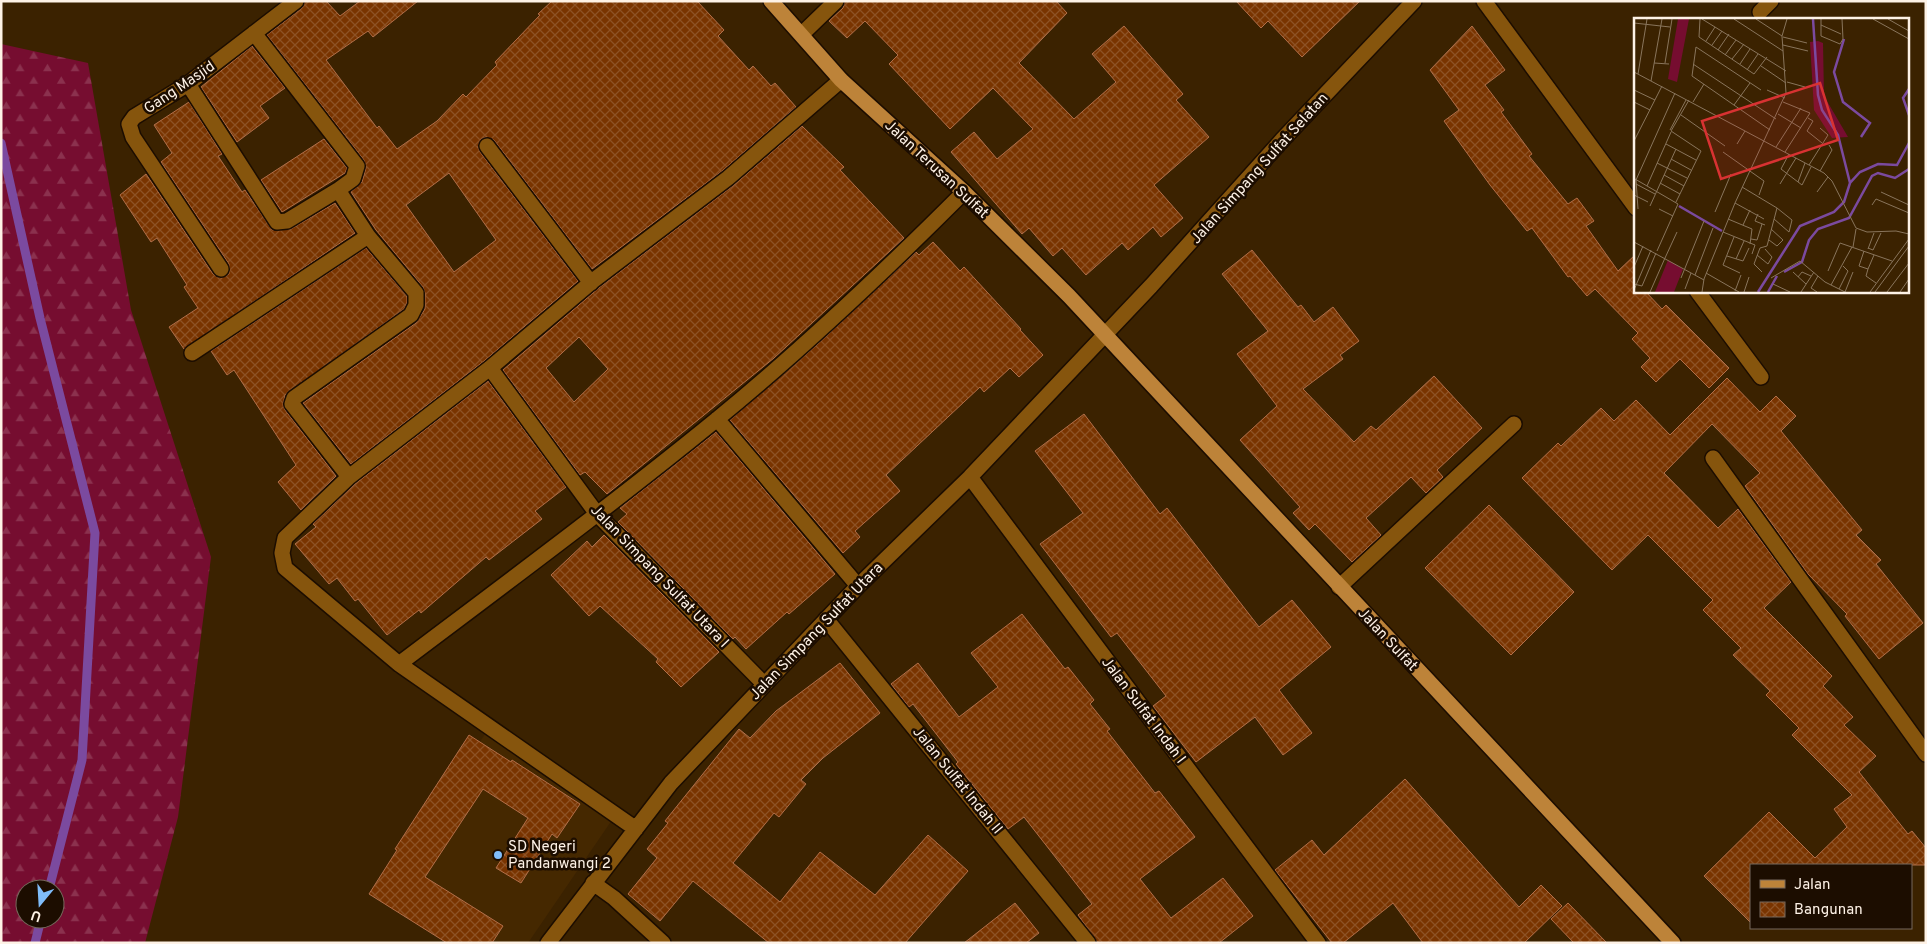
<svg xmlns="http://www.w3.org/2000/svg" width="1927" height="944" viewBox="0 0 1927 944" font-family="Overpass,sans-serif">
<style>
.built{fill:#452800}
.forest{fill:url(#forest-firs);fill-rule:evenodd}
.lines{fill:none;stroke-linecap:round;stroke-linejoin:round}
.stream{stroke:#7b4a9f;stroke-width:9}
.building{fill:url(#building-cross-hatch);stroke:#b26e48;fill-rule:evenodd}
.minor-casing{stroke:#1c0d00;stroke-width:18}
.major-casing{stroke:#1c0d00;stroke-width:18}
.minor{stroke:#86550d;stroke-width:15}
.major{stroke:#bd8339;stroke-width:15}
.poi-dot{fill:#80bdfa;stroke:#1c0d00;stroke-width:2}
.labels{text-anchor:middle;stroke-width:5;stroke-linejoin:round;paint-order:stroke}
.street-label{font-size:15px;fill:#fef2e6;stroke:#1c0d00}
.poi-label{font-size:15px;fill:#fef2e6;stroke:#1c0d00;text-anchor:start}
.inset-river{fill:none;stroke:#7b4a9f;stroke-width:2.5}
.inset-road{fill:none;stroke:#89755c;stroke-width:1}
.view{fill:#d83232;fill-opacity:0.15;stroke:#d83232;stroke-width:2.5}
.inset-edge{fill:none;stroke:#fef2e6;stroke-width:2.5}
</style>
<defs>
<pattern id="forest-firs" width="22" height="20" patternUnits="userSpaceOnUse" patternTransform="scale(1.25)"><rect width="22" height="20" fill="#760d30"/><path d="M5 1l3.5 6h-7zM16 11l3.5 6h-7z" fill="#8b314e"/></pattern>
<pattern id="building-cross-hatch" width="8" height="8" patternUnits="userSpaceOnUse" patternTransform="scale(1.25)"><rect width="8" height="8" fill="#793400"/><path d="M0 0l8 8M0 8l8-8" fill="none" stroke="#8d5225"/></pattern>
</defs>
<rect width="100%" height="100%" fill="#3b2200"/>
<path class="built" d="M485 734 612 820 528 943H466L386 890Z"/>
<path class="forest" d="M1 44 88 63 131 310 211 557 178 817 145 943H1ZM25 889H55V919H25Z"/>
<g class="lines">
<path class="stream" d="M1 143 40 318 95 533 82 760 49 889
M35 943 41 919"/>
</g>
<path class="building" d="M305 1H326L340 16 360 1H418L373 37 368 31 326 60 377 128 379 126 397 149 437 121 463 94 466 97 497 65 495 62 540 15 538 14 552 1H697L724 30 718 36 749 70 753 66 771 86 775 83 796 107 722 171 592 269 494 140 486 137 481 139 478 147 480 152 578 281 484 361 351 464 303 403 416 323 425 309V293L423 287 376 230 351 192 362 182 366 168 364 160 267 35 302 8ZM449 173 496 240 454 272 406 205Z
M845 1H1056L1067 13 1019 63 1074 119 1116 82 1092 54 1124 26 1183 94 1176 100 1209 137 1154 185 1183 218 1161 237 1153 227 1128 250 1122 243 1086 275 1062 248 1053 256 1029 228 1022 234 951 152 974 132 997 159 1033 129 993 88 950 129 889 64 898 55 865 21 847 38 829 21 843 8Z
M1236 1H1360L1302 57 1268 21 1261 28Z
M1472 26 1505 70 1485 85 1504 110 1501 112 1532 154 1529 156 1568 204 1577 198 1594 221 1586 226 1618 271 1636 254V291H1645L1662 309 1666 305 1729 368 1709 388 1680 359 1656 382 1641 367 1650 358 1632 339 1638 333 1595 289 1587 296 1570 276 1568 277 1532 228 1527 231 1490 185 1444 121 1459 110 1430 70Z
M252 46 285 88 260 106 269 118 237 142 201 87Z
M189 102 222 154 218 156 242 192 245 190 272 230 291 229 335 203 355 233 184 349 169 327 198 308 184 287 187 285 157 238 151 242 120 195 146 174 213 274 221 278 229 274V264L161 162 172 153 154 125Z
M802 126 844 167 840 170 904 238 774 358 607 494 585 472 580 475 503 370 600 287 734 185ZM579 337 608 369 574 402 546 368Z
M324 139 347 168 345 173 282 212 261 180Z
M933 242 960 271 964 267 1021 329 1020 330 1043 355 1019 377 1010 368 984 392 980 387 886 475 900 491 855 531 860 537 843 553 730 420 818 344 916 252 919 255Z
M366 248 407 296V303L404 309 285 395 283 405 285 410 336 476 301 510 278 482 296 465 234 370 227 375 211 351Z
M1252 250 1298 307 1301 305 1314 322 1333 307 1359 341 1340 355 1343 359 1303 389 1354 442 1371 426 1376 430 1434 376 1482 428 1437 470 1443 477 1426 493 1411 477 1366 518 1381 535 1352 562 1315 524 1309 530 1293 513 1300 507 1240 440 1277 406 1237 354 1268 331 1222 274Z
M1727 378 1760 412 1776 396 1796 416 1781 431 1862 530 1856 535 1881 560 1876 564 1923 623 1879 659 1845 616 1847 614 1808 574 1745 486 1760 473 1712 424 1664 473 1718 528 1738 509 1791 582 1764 608 1832 676 1823 686 1853 717 1844 725 1876 756 1859 772 1908 834 1912 831 1926 848V865H1751V923L1704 876 1769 812 1815 858 1847 827 1834 809 1852 795 1792 735 1799 728 1766 695 1770 691 1733 655 1741 648 1703 610 1713 600 1648 535 1612 570 1522 478 1558 443 1561 446 1601 408 1614 421 1636 400 1670 435Z
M488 381 566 487 535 511 542 519 489 560 486 557 421 613 419 610 387 635 358 599 355 601 337 578 329 584 295 544 316 527 313 524 355 484Z
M1084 414 1160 514 1167 508 1259 627 1292 600 1331 647 1279 690 1312 733 1283 755 1255 717 1196 762 1153 706 1166 696 1117 633 1111 637 1040 544 1083 513 1035 451Z
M716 432 835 574 789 614 787 612 746 649 735 637 733 639 618 522 627 514 620 508Z
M1489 505 1574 592 1511 655 1425 568Z
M604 535 719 652 681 687 656 662 658 659 600 606 589 616 551 575 587 541 592 547Z
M1022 614 1065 669 1068 667 1094 700 1090 704 1110 729 1107 731 1155 793 1159 791 1195 837 1140 879 1171 918 1223 878 1253 916 1219 943H1098L1078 915 1092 904 1024 817 1008 829 956 764 958 762 913 704 909 707 891 684 918 663 959 717 998 687 971 653Z
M840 663 880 713 823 758 801 780 806 784 779 817 774 813 733 863 780 902 820 852 875 895 928 835 968 871 905 943H769L693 881 660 921 628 894 657 858 647 849 668 823 665 821 739 729 750 738 776 711Z
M469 735 511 762 512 760 580 804 557 838 552 834 521 883 496 868 528 818 483 789 425 877 503 926 492 943H447L369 894 397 850 395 849Z
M1405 779 1519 907 1541 885 1562 906 1524 943H1423L1393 903 1343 943H1332L1275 870 1312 840 1324 855Z
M1015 903 1039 933 1026 943H964Z
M1568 903 1607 943H1574L1551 919Z"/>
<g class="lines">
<defs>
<path id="minor" d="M1484 1 1636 208
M1760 12 1771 1
M254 33 357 166 353 179 338 190 368 236 416 293V305L411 315 294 398 292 404 349 477
M802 34 836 1
M188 84 277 222 287 221 338 190
M487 146 591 283
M221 269 133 137 129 124 134 117 188 84 296 1
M1697 291 1761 377
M192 353 368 236
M490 368 597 514 764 684
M717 419 858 586
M1713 458 1926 754
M970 477 1318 943
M1339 587 1514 424
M826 619 1088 943
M399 664C505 584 613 504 716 420 803 349 885 271 964 192
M636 829 399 664 285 568 282 553 285 538 349 477 490 368 594 280 728 178 841 80
M593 883 614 898 663 943
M548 943 671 783 858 586 970 477 1151 286 1282 140 1414 1"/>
<path id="major" d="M771 1 841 80 964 192 1069 296 1673 943"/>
</defs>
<use href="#minor" class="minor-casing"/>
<use href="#major" class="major-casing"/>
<use href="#minor" class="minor"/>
<use href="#major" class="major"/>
</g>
<circle class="poi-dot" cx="498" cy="855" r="5"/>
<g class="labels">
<g class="street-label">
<text transform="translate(179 87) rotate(-34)" y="5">Gang Masjid</text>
<text transform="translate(1259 168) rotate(-48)" y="5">Jalan Simpang Sulfat Selatan</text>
<text transform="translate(937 169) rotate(43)" y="5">Jalan Terusan Sulfat</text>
<text transform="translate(660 576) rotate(46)" y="5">Jalan Simpang Sulfat Utara I</text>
<text transform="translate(816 631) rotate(-46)" y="5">Jalan Simpang Sulfat Utara</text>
<text transform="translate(1388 639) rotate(47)" y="5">Jalan Sulfat</text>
<text transform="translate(1144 710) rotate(53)" y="5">Jalan Sulfat Indah I</text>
<text transform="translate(958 780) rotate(51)" y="5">Jalan Sulfat Indah II</text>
</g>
<g class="poi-label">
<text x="508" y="851">SD Negeri<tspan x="508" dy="17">Pandanwangi 2</tspan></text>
</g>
</g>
<g transform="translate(1634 18)">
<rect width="275" height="275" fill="#3b2200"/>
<path d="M44 1H55L43 64 34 61ZM34 242 49 251 40 274H21Z" fill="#760d30"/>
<path d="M184 23 189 25 190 78 214 119 198 120 180 92 176 24Z" fill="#760d30"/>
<path class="inset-river" d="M179 1 184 77 188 92 204 117 216 165M210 21 200 54 209 84 236 105 227 119M275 71 269 80 275 97M45 188 88 213M150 254 168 244 175 222 184 211 215 200 238 158 244 155 261 160 275 151M124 274 166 208 200 194 210 184 216 165 226 154 244 146 263 147 275 125M134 274 143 258"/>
<path class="inset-road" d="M66 1 65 19 120 56 133 39M68 1 152 53M100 1 149 33M122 1 148 18M187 1V18L206 26 209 21 208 1M239 1 275 21M254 1 275 13M0 5 36 9M187 7 207 16M149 19 173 25M72 23 81 9M78 27 88 13M149 27 174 33M84 32 95 16M91 37 102 22M98 41 110 26M20 45 35 46M31 45 38 1M59 46 142 101M106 46 116 31M127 48 152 65M113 52 124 36M0 54 190 155 198 163 222 210 233 214 262 213 275 216M4 56 13 1M17 63 28 1M153 64 171 69M0 72 21 82M127 72 62 29 58 58 136 112M133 72 151 80M0 84 16 92M59 84 70 66M149 84 176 95 151 134M100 87 116 65M144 96 167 110M47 97 91 128M174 100 179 103 173 113 188 125M36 112 52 82M0 123 28 68M32 126 62 142M103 126 111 113M142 129 167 90M89 134 130 163 125 177M155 136 147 151 168 167 177 149M37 141 57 152M23 145 53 160M175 147 194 117 186 110M186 153 198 132 195 127M30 157 50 168M1 161 44 186 23 233M164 164 171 145M26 165 46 176M2 166 21 176M146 166 162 140M13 168 37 114M108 169 143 190 133 228 126 230 120 246 128 254M183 174 194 159M247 174 275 187M0 177 14 184M42 184 67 133 37 113 55 82M101 185 130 201M238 187 242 181 275 195M16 188 42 131M4 191 2 162 41 75M25 191 39 198M81 194 97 156M124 196 121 203 131 207M94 201 118 211 116 226M140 201 155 214 158 202 143 190M109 207 116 192M89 214 121 227 118 236M100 219 89 247 106 255M117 221 123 222 128 206M135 222 143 228 149 222 137 211M0 224 70 262M219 229 222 211M234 230 239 232 247 215M234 231 240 215M230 233 225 248 234 251 240 237M123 237 134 246 138 239 131 231M93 238 109 243 115 230M31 240 43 214M102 241 110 223M0 249 9 228M234 251 232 258 242 265M194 253 206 225 258 243M159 254 172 266M72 255 105 274M61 257 79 210M164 259 168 254 177 258M47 260 70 203M137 260 166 243 191 264 211 274M0 266 8 268 22 235M139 266 156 274M197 267 218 229M51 271 57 255M205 271 214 253 209 248M0 272 17 232M101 273 107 257M16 274 31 240M68 274 70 261 101 185 152 75 148 18 153 1M110 274 115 259M167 274 180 254M183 274 177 270 184 258M211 274 219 254M236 274 275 221M241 274 275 228M253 274 275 245M266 274 275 261"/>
<path class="view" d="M186 65 204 122 87 161 68 103Z"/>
<rect width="275" height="275" class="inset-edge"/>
</g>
<rect width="1927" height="944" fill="none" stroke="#fef2e6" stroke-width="5"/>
<rect x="1750" y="864" width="162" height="65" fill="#1c0d00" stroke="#76695c"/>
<rect x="1760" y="880" width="25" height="8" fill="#bd8339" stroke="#76695c"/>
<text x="1794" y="889" font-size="15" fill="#fef2e6">Jalan</text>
<rect x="1760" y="902" width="25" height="15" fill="url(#building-cross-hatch)" stroke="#76695c"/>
<text x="1794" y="914" font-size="15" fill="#fef2e6">Bangunan</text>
<g transform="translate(40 904) rotate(198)"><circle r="24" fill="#1c0d00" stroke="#76695c"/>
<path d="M0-4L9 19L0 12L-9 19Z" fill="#80bdfa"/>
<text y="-8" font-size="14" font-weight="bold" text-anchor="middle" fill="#fef2e6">U</text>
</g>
</svg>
